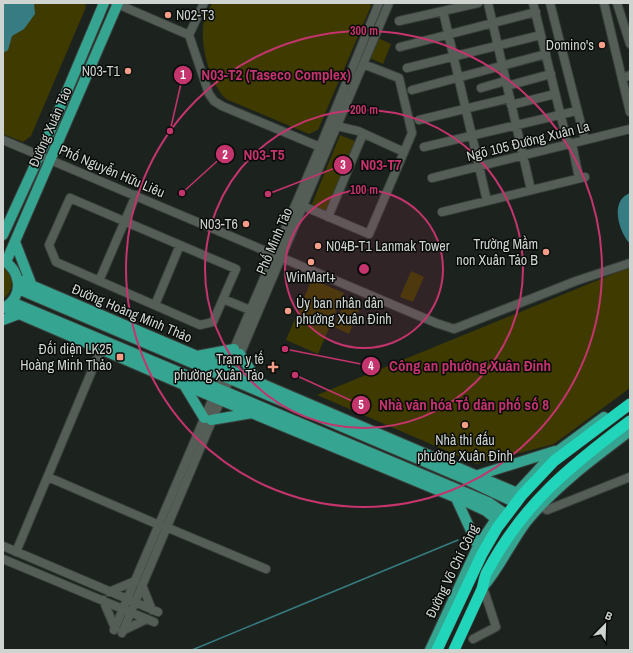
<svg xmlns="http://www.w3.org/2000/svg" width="633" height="653" viewBox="0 0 633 653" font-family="'Archivo Narrow',sans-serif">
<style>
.green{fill:#3e3a00}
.water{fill:#367c82}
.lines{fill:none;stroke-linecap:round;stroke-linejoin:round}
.stream{stroke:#367c82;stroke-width:1.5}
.minor-casing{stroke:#3a403c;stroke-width:10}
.major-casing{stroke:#3a403c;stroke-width:12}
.highway-casing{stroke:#3a403c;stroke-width:12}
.minor{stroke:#545d56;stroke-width:8}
.major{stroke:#35a591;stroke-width:10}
.highway{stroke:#20d5b9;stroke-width:11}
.ring{fill:none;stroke:#c4346d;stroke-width:2}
.poi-dot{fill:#f49e89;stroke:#080b09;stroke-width:1.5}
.labels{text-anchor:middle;stroke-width:3;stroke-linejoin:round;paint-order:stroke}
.poi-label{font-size:14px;fill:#cfd4d0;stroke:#080b09;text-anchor:end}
.street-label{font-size:14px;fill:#cfd4d0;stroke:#080b09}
.centre{fill:#c4346d;stroke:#080b09;stroke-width:2}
.ring-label{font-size:12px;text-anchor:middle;font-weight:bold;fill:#c4346d;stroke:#080b09;stroke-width:3;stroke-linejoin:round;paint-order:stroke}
.leader{fill:none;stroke:#c4346d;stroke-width:1.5}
.callout-dot{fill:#c4346d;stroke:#080b09;stroke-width:1.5}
.mark-label{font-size:12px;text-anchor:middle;font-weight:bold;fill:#fff}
.callout-label{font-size:15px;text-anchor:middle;font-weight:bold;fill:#c4346d;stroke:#080b09;stroke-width:3;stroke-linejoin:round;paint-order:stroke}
</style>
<rect width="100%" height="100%" fill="#1c231e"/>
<path class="green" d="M3 3H85L86 7 31 136 23 142 3 134Z
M212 3H370L371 6 318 130 309 134 226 99C210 84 201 48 203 26 204 19 209 10 212 3Z
M378 38 391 44 383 64 370 58Z
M340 135 357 142 326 216 310 209Z
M3 265C13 275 16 290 3 299Z
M630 267V388L554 444 477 464 317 395Z
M411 271 424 277 413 302 400 297Z
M312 279 344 293 318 354 286 340Z
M346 298 361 305 349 334 334 327Z"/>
<path class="water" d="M3 3H34L35 14 24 29 12 36 8 50 3 53Z
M630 193V244C619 232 609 201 630 193Z"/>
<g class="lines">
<path class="stream" d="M192 650 458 540"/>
<defs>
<path id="minor" d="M115 3 189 35 209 94 214 101 222 106 320 147
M488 3 531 190
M533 3 568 145
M550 3 585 140
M604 3 630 112
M617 3 630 44
M443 11 487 201
M399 21 478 3
M189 35 204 3
M400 47 536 12
M407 68 541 35
M622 79 630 75
M507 86 551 74
M481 88 505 81
M412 90 546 54
M511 105 555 94
M419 120 510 98
M337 126 358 131 404 152 412 133 399 78 363 64
M3 140 436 323 454 329 576 281 630 263
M572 144 579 178
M424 147 572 112
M432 178 630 129
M70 198 236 269 213 322 200 325 56 262 49 245Z
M303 206 369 234 404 152
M442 212 585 177
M328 217 363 134
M99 281 136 195
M223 299 250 310
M155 305 180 245
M48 477 159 525
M541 506 547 510 630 477
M166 527 266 569
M3 546 158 612
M16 552 101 349
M3 559 154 622
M142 585 152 610
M109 592 135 581
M103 600 115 628
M114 630 320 147 379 3
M122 631 147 619
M122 633 389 3
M473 639 496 627 483 587"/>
<path id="major" d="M3 235 46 141 104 3
M15 242 32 286
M3 260C20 271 24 293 7 306
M6 262 118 3
M17 279 522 495
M18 289 465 479 516 503
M12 302 450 486 488 502 507 515
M5 308 184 385 471 504 486 511 501 523
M3 320 19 314
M240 354 259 383
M197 356 234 349
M184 385 204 418
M211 420 252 413
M475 476 555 451
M455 496 478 546
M514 496 551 456 604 417
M483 587C500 567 511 542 527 521 556 486 594 458 630 431
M430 650 478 546 500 513"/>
<path id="highway" d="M437 650 482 554 497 528 522 495 554 461 630 404
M454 650C463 630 473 609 482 589 484 583 484 577 487 572 523 504 570 466 630 421"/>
</defs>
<use href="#minor" class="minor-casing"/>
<use href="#major" class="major-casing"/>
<use href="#highway" class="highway-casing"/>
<use href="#minor" class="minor"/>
<use href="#major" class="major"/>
<use href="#highway" class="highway"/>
</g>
<circle cx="364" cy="269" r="79" fill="#c4346d" fill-opacity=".12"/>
<g class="ring">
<circle cx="364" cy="269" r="79"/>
<circle cx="364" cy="269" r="159"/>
<circle cx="364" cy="269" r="238"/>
</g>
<g class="poi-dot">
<circle cx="168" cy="15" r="4"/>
<circle cx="602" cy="45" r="4"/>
<circle cx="128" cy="71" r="4"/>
<circle cx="246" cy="224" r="4"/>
<circle cx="318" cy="246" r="4"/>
<circle cx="546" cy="252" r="4"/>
<circle cx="311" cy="262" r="4"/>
<circle cx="288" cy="311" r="4"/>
<rect x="116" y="353" width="8" height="8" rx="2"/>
<path d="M271 361h4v4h4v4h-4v4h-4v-4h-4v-4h4z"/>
<circle cx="465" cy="425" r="4"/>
</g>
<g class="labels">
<g class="poi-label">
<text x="176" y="20" text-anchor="start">N02-T3</text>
<text x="594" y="50">Domino's</text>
<text x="120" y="76">N03-T1</text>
<text x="238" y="229">N03-T6</text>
<text x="538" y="249">Trường Mầm<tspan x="538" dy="16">non Xuân Tảo B</tspan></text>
<text x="326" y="251" text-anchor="start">N04B-T1 Lanmak Tower</text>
<text x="311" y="282" text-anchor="middle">WinMart+</text>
<text x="296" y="308" text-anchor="start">Ủy ban nhân dân<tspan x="296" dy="16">phường Xuân Đỉnh</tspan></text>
<text x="112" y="354">Đối diện LK25<tspan x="112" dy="16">Hoàng Minh Thảo</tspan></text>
<text x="264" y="364">Trạm y tế<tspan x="264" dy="16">phường Xuân Tảo</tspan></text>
<text x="465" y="445" text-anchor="middle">Nhà thi đấu<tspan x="465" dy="16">phường Xuân Đỉnh</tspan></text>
</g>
<g class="street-label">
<text transform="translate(50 127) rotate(-66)" y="5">Đường Xuân Tảo</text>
<text transform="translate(528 141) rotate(-14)" y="5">Ngõ 105 Đường Xuân La</text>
<text transform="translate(112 171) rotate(23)" y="5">Phố Nguyễn Hữu Liêu</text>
<text transform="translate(274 241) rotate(-67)" y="5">Phố Minh Tảo</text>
<text transform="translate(132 313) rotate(23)" y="5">Đường Hoàng Minh Thảo</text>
<text transform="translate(452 571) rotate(-64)" y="5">Đường Võ Chí Công</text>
</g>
</g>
<circle cx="364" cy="269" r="6" class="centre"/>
<g class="ring-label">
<text x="364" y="35">300 m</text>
<text x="364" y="114">200 m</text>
<text x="364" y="194">100 m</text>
</g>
<path class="leader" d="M170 131L183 75M182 193L225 154M268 194L343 165M285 349L371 366M295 375L361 405"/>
<g class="callout-dot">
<circle cx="170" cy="131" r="4"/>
<circle cx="182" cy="193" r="4"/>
<circle cx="268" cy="194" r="4"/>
<circle cx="285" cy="349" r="4"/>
<circle cx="295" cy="375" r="4"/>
<circle cx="183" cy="75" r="10"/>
<circle cx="225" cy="154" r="10"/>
<circle cx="343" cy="165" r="10"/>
<circle cx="371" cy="366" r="10"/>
<circle cx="361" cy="405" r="10"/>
</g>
<g class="mark-label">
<text x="183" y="79">1</text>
<text x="225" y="159">2</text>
<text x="343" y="169">3</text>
<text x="371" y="370">4</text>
<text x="361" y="409">5</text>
</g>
<g class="callout-label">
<text x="276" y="80">N03-T2 (Taseco Complex)</text>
<text x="264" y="160">N03-T5</text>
<text x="381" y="170">N03-T7</text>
<text x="470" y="371">Công an phường Xuân Đỉnh</text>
<text x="464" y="410">Nhà văn hóa Tổ dân phố số 8</text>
</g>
<rect width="633" height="653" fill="none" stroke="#cfd4d0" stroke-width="8"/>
<g transform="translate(605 625) rotate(23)" stroke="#080b09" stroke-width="3" paint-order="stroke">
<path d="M0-3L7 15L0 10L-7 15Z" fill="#cfd4d0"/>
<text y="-6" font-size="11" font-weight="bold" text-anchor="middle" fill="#cfd4d0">B</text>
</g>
</svg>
